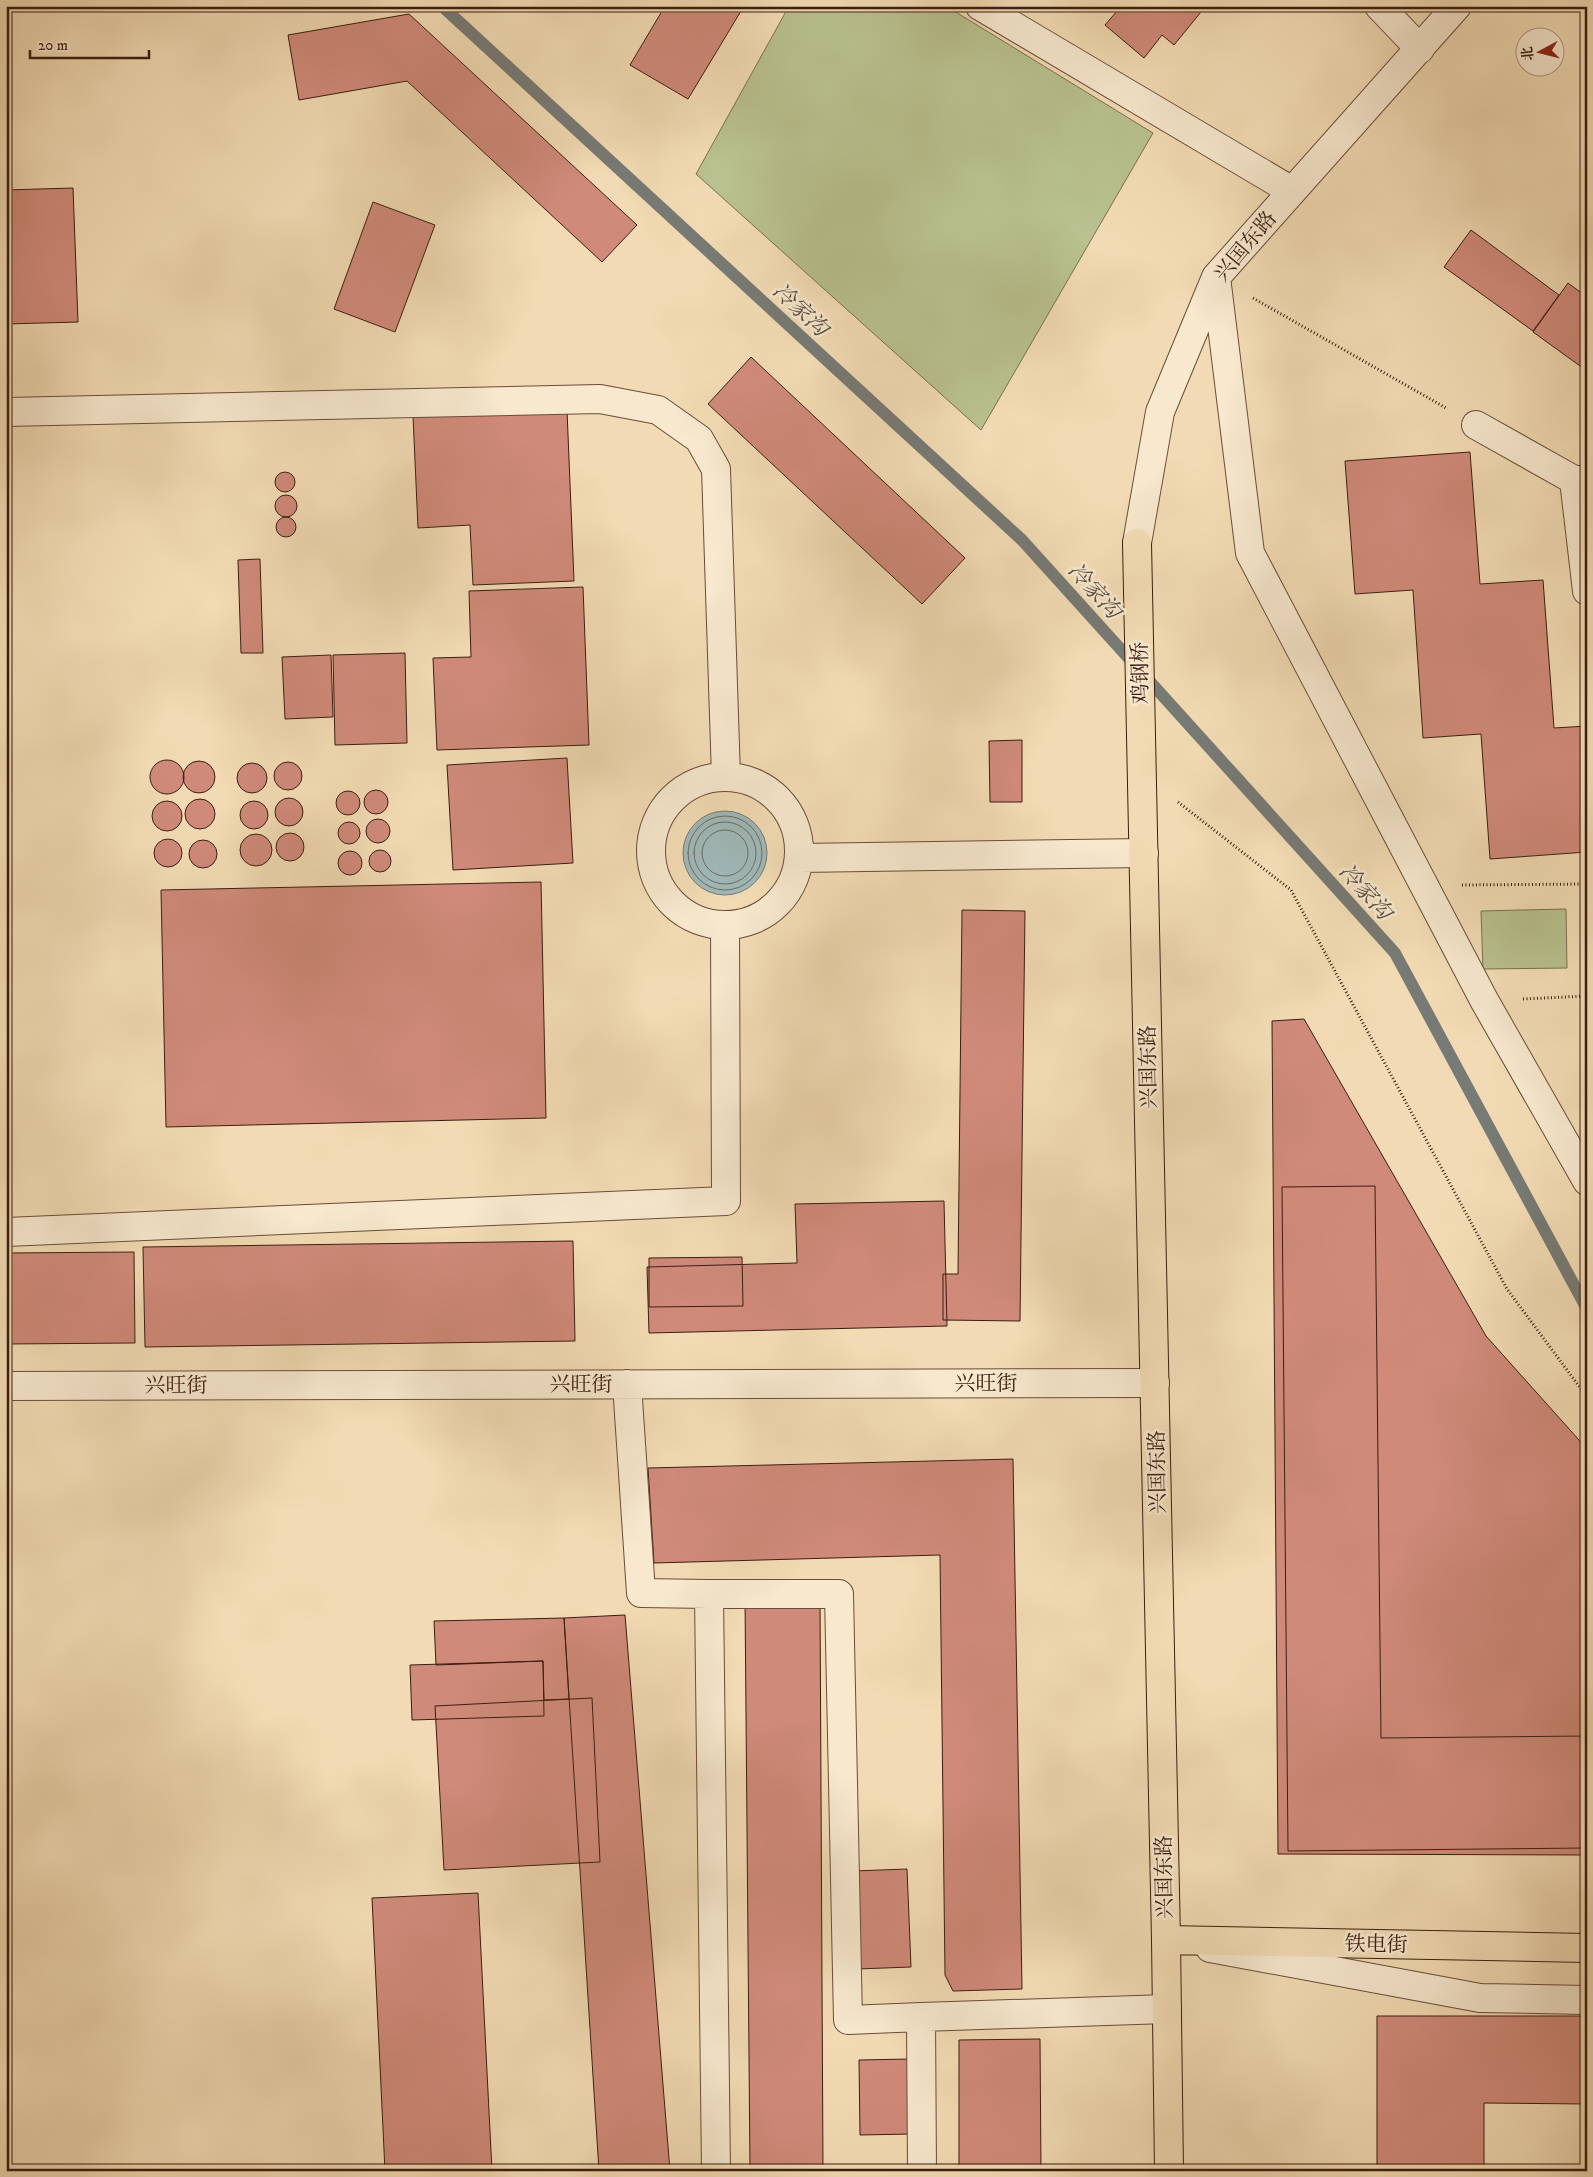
<svg xmlns="http://www.w3.org/2000/svg" width="1593" height="2177" viewBox="0 0 1593 2177" font-family="'IM FELL DW Pica','Noto Serif SC',serif">
<style>
.green{fill:#b8c18f;stroke:#7a6f50}
.water{fill:#9fb8b8;stroke:#777a75}
.lines{fill:none;stroke-linecap:round;stroke-linejoin:round}
.shore{stroke:#6d6a64;stroke-width:1}
.stream{stroke:#777a75;stroke-width:12}
.building{fill:#d08a7a;stroke:#3b1d10}
.minor-casing{stroke:#694c39;stroke-width:30}
.major-casing{stroke:#3b1d10;stroke-width:30}
.highway-casing{stroke:#3b1d10;stroke-width:30}
.path{stroke:#3b1d10;stroke-width:3;stroke-dasharray:1 2.5;stroke-linecap:butt}
.minor{stroke:#f7e8ce;stroke-width:28}
.major{stroke:#f2dbb4;stroke-width:28}
.highway{stroke:#f2dbb4;stroke-width:28}
.labels{text-anchor:middle;stroke-width:5;stroke-linejoin:round;paint-order:stroke}
.street-label{font-size:21px;fill:#3b1d10;stroke:#f7e8ce}
.water-label{font-size:22px;font-style:italic;fill:#594c42;stroke:#f7e8ce}
</style>
<rect width="100%" height="100%" fill="#f2dbb4"/>
<filter id="stains"><feTurbulence type="fractalNoise" baseFrequency=".004" numOctaves="4"/><feColorMatrix values="0 0 0 0 .2 0 0 0 0 .09 0 0 0 0 .02 0 0 0 .5 -.17"/></filter>
<radialGradient id="worn" r=".72"><stop offset=".6" stop-color="#630" stop-opacity="0"/><stop offset="1" stop-color="#630" stop-opacity=".3"/></radialGradient>
<path class="green" d="M789 6H946L1153 133 981 430 696 174Z
M1566 909 1567 968 1483 969 1481 911Z"/>
<path class="water" d="M683 853a42 42 0 1 1 84 0a42 42 0 1 1-84 0Z"/>
<g class="lines">
<path class="shore" d="M688 853a37 37 0 1 1 74 0a37 37 0 1 1-74 0Z
M694 853a31 31 0 1 1 62 0a31 31 0 1 1-62 0Z
M702 853a23 23 0 1 1 46 0a23 23 0 1 1-46 0Z"/>
<path class="stream" d="M442 6 1022 540 1395 953 1587 1309"/>
</g>
<path class="building" d="M665 6H744L688 99 630 65Z
M1114 6H1194L1201 12 1174 45 1162 35 1144 58 1105 25 1118 10Z
M409 14 637 225 602 262 407 81 299 100 288 35Z
M73 188 78 322 6 324V190Z
M373 202 435 225 395 332 334 309Z
M1471 230 1559 295 1533 331 1444 267Z
M1568 283 1587 297V371L1533 332Z
M751 357 965 558 922 604 708 404Z
M567 410 574 581 473 585 470 525 418 528 413 416Z
M1470 452 1480 584 1543 580 1554 728 1587 726V852L1490 859 1481 734 1423 738 1413 590 1355 594 1345 461Z
M275 482a10 10 0 1 1 20 0a10 10 0 1 1-20 0Z
M275 506a11 11 0 1 1 22 0a11 11 0 1 1-22 0Z
M276 527a10 10 0 1 1 20 0a10 10 0 1 1-20 0Z
M260 559 263 653H241L238 560Z
M583 587 589 745 437 750 433 658 471 657 469 591Z
M405 653 407 743 335 745 333 655Z
M331 655 333 717 285 719 282 657Z
M1022 740V802H990L989 741Z
M567 758 573 863 453 870 447 765Z
M150 777a17 17 0 1 1 34 0a17 17 0 1 1-34 0Z
M183 777a16 16 0 1 1 32 0a16 16 0 1 1-32 0Z
M274 776a14 14 0 1 1 28 0a14 14 0 1 1-28 0Z
M237 778a15 15 0 1 1 30 0a15 15 0 1 1-30 0Z
M364 802a12 12 0 1 1 24 0a12 12 0 1 1-24 0Z
M336 803a12 12 0 1 1 24 0a12 12 0 1 1-24 0Z
M275 812a14 14 0 1 1 28 0a14 14 0 1 1-28 0Z
M185 814a15 15 0 1 1 30 0a15 15 0 1 1-30 0Z
M240 815a14 14 0 1 1 28 0a14 14 0 1 1-28 0Z
M152 816a15 15 0 1 1 30 0a15 15 0 1 1-30 0Z
M366 831a12 12 0 1 1 24 0a12 12 0 1 1-24 0Z
M338 833a11 11 0 1 1 22 0a11 11 0 1 1-22 0Z
M276 847a14 14 0 1 1 28 0a14 14 0 1 1-28 0Z
M240 850a16 16 0 1 1 32 0a16 16 0 1 1-32 0Z
M154 853a14 14 0 1 1 28 0a14 14 0 1 1-28 0Z
M189 854a14 14 0 1 1 28 0a14 14 0 1 1-28 0Z
M369 861a11 11 0 1 1 22 0a11 11 0 1 1-22 0Z
M338 863a12 12 0 1 1 24 0a12 12 0 1 1-24 0Z
M541 882 546 1118 166 1127 161 890Z
M962 910 1025 911 1020 1321 943 1320V1274H958Z
M1304 1019 1486 1336 1587 1449V1855L1278 1854 1272 1021Z
M1375 1186 1381 1738 1587 1736V1848L1288 1851 1282 1187Z
M944 1201 947 1326 649 1333 647 1267 797 1263 795 1204Z
M573 1241 575 1341 145 1347 143 1247Z
M134 1252 135 1343 6 1344V1253Z
M742 1257 743 1306 649 1307V1258Z
M1013 1459 1022 1989 953 1991 945 1975 940 1555 654 1563 648 1468Z
M745 1599H820L823 2171H750Z
M625 1615 670 2171H599L564 1618Z
M564 1618 569 1699 544 1700 543 1661 436 1665 434 1621Z
M543 1661 544 1716 412 1720 410 1665Z
M592 1698 600 1862 444 1870 435 1706Z
M907 1869 911 1967 857 1969 854 1871Z
M478 1893 492 2171H385L372 1898Z
M1377 2016H1587V2104L1484 2103V2171H1377Z
M1040 2039 1041 2171H959V2040Z
M910 2059 911 2134 860 2135 859 2060Z"/>
<g class="lines">
<defs>
<path id="minor" d="M980 6 1292 191
M1379 6 1420 49
M1216 277 1250 553 1484 1000 1587 1181
M6 412 600 399 658 410 699 439 716 469 726 777
M1476 425 1574 480
M1587 480H1574L1587 591
M1137 543 1160 412 1216 277 1457 6
M651 851a74 74 0 1 1 148 0a74 74 0 1 1-148 0Z
M799 858 1144 853
M6 1232 726 1201 725 925
M627 1384 641 1593 709 1594 716 2171
M6 1386 1155 1383
M709 1594H839L848 2020 921 2017
M1210 1948 1480 1998 1587 2000
M922 2171 921 2017 1167 2009"/>
<path id="major" d="M1137 543 1166 1940"/>
<path id="highway" d="M1169 2171 1166 1940 1587 1948"/>
</defs>
<use href="#minor" class="minor-casing"/>
<use href="#major" class="major-casing"/>
<use href="#highway" class="highway-casing"/>
<path class="path" d="M1253 298 1446 408
M1178 802 1291 890 1507 1289 1587 1397
M1462 885 1587 884
M1523 999 1587 996"/>
<use href="#minor" class="minor"/>
<use href="#major" class="major"/>
<use href="#highway" class="highway"/>
</g>
<g class="labels">
<g class="street-label">
<text transform="translate(1245 246) rotate(-50)" y="7">兴国东路</text>
<text transform="translate(1140 673) rotate(-91)" y="7">鸡钢桥</text>
<text transform="translate(1148 1067) rotate(-91)" y="7">兴国东路</text>
<text x="986" y="1390">兴旺街</text>
<text x="581" y="1391">兴旺街</text>
<text x="176" y="1392">兴旺街</text>
<text transform="translate(1157 1472) rotate(-91)" y="7">兴国东路</text>
<text transform="translate(1164 1877) rotate(-91)" y="7">兴国东路</text>
<text transform="translate(1376 1944) rotate(1)" y="7">铁电街</text>
</g>
<g class="water-label">
<text transform="translate(801 309) rotate(43)" y="8">冷家沟</text>
<text transform="translate(1095 590) rotate(48)" y="8">冷家沟</text>
<text transform="translate(1366 891) rotate(48)" y="8">冷家沟</text>
</g>
</g>
<rect width="1593" height="2177" fill="none" stroke="#f2dbb4" stroke-width="25"/>
<rect x="8" y="8" width="1578" height="2162" fill="none" stroke="#3b1d10" stroke-width="2.5"/>
<rect x="12" y="12" width="1568" height="2152" fill="none" stroke="#3b1d10"/>
<g transform="translate(1540 52) rotate(263)"><circle r="24" fill="#f7e8ce" stroke="#ac9782"/>
<path d="M0-4L9 19L0 12L-9 19Z" fill="#8f2418"/>
<text y="-8" font-size="14" font-weight="bold" text-anchor="middle" fill="#3b1d10">北</text>
</g>
<path d="M30 50v8h119v-8" fill="none" stroke="#3b1d10" stroke-width="2.5"/>
<text x="38" y="50" font-size="15" fill="#3b1d10" stroke="#f7e8ce" stroke-width="4" paint-order="stroke">20 m</text>
<rect width="100%" height="100%" filter="url(#stains)"/>
<rect width="100%" height="100%" fill="url(#worn)"/>
</svg>
